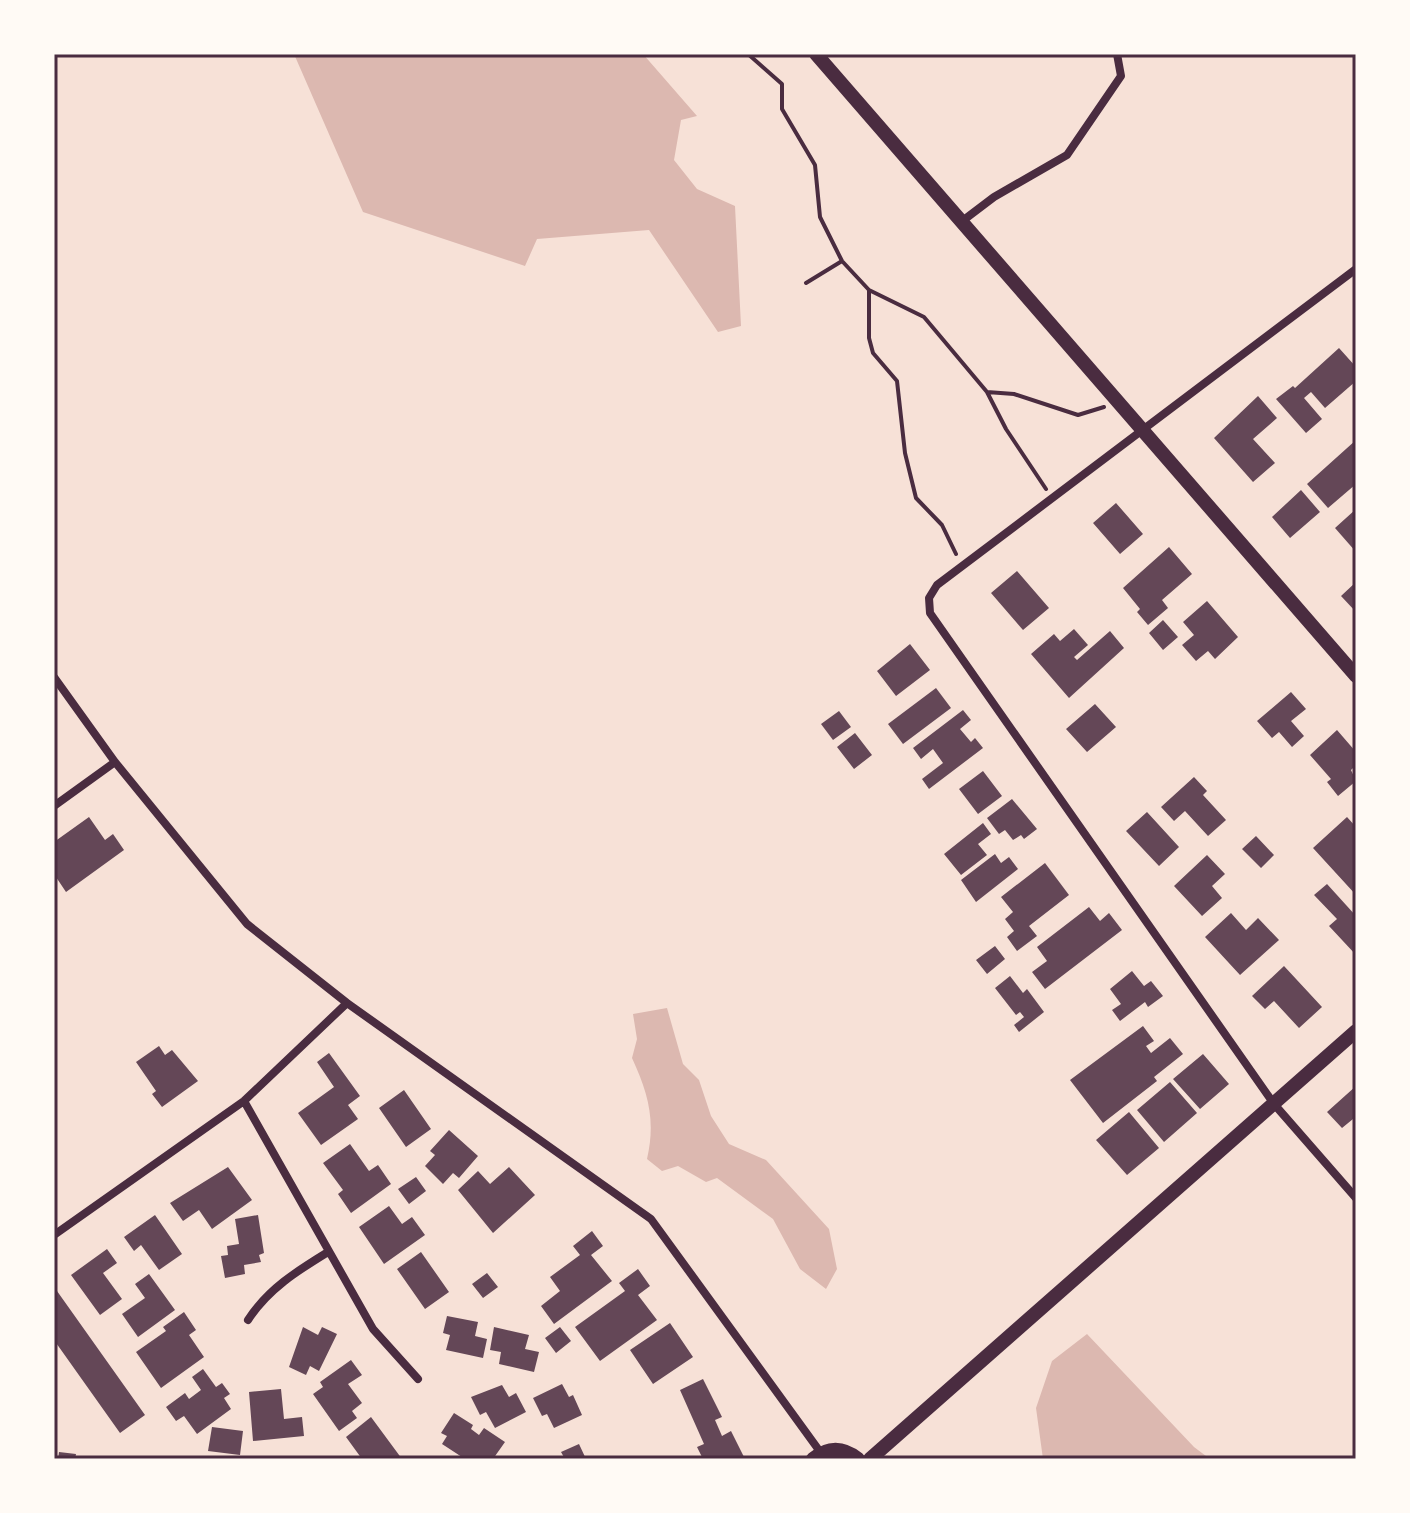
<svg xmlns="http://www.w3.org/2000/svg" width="1410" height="1513" viewBox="0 0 1410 1513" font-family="Jost,sans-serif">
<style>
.water{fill:#dcb8b0}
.building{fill:#644757}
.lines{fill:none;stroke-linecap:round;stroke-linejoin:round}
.path{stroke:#4a2c40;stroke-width:4}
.minor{stroke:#4a2c40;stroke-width:8}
.secondary{stroke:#4a2c40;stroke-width:14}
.neatline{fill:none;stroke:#4a2c40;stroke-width:3}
</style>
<rect width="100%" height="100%" fill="#f7e1d7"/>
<path class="water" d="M294 54H643L697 116 681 120 674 160 697 189 735 206 741 326 718 332 649 230 537 239 525 266 363 212Z
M667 1008 683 1064 699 1080 711 1116 729 1144 766 1160 829 1229 837 1269 826 1289 800 1269 773 1219 717 1178 706 1182 678 1166 662 1171 647 1159C656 1120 648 1093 632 1058L637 1039 633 1014Z
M1087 1334 1194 1447 1210 1459H1043L1036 1408 1052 1361Z"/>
<path class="building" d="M1339 348 1356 367V381L1325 408 1311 392 1304 398 1322 419 1306 433 1276 399 1293 386 1295 388Z
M1258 396 1277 418 1253 439 1275 463 1253 482 1214 438Z
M1356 440V484L1328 508 1307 484Z
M1301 490 1320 512 1290 538 1272 517Z
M1116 503 1143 534 1120 554 1093 523Z
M1356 509V552L1335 528Z
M1169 547 1192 574 1162 600 1168 608 1148 625 1137 612 1140 609 1123 588Z
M1017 571 1049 608 1023 630 991 593Z
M1356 582V612L1341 596Z
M1207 601 1238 637 1215 659 1208 651 1196 661 1182 645 1194 635 1183 622Z
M1163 620 1178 637 1163 650 1149 633Z
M1074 629 1088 645 1074 657 1077 660 1110 631 1124 648 1069 698 1031 654 1054 634 1060 641Z
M910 644 930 670 896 696 877 671Z
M936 688 951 708 903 744 888 724Z
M1291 692 1306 709 1291 721 1304 736 1292 747 1279 732 1272 738 1257 721Z
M1095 704 1116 727 1087 752 1066 729Z
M963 710 971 720 960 729 971 742 975 738 983 748 929 789 922 779 943 763 933 749 921 759 913 748Z
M839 711 851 727 833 740 821 724Z
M1337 730 1356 752V765L1351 770 1356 781 1338 796 1327 782 1331 779 1310 755Z
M855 733 872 755 854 769 837 747Z
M983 771 1002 796 978 814 959 789Z
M1194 777 1207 791 1203 795 1226 820 1208 836 1185 811 1174 821 1161 807Z
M1012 799 1037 829 1024 839 1021 835 1013 840 1005 830 999 834 987 818Z
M1147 812 1179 847 1159 866 1126 831Z
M89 817 105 840 113 834 124 850 66 892 54 874 57 854 54 842Z
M1347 817 1356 827 1353 846 1356 849V895L1313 848Z
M983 823 991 834 978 844 987 855 961 875 944 854Z
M1256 836 1274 855 1261 868 1242 849Z
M995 854 1001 863 1009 857 1018 869 976 902 961 880Z
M1207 855 1225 874 1212 886 1222 898 1202 916 1174 886Z
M1045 863 1069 895 1029 926 1037 936 1017 951 1007 937 1014 931 1005 919 1013 912 1001 897Z
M1327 884 1356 916V955L1329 926 1337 919 1314 895Z
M1089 907 1100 921 1109 913 1122 930 1045 989 1032 972 1047 961 1037 947Z
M1231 913 1246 930 1258 918 1279 940 1240 975 1205 937Z
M995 946 1005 959 987 974 976 960Z
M1284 966 1322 1007 1299 1028 1274 1001 1265 1009 1252 996Z
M1132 971 1144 986 1151 981 1163 996 1148 1007 1145 1002 1120 1021 1112 1010 1121 1004 1110 989Z
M1010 976 1023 993 1027 989 1044 1012 1019 1032 1014 1025 1024 1017 1020 1012 1016 1015 995 988Z
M1143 1026 1154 1041 1146 1046 1151 1053 1170 1038 1183 1054 1154 1077 1157 1081 1103 1123 1070 1080Z
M159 1046 165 1055 172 1050 198 1081 162 1107 152 1094 156 1091 136 1062Z
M329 1053 360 1096 348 1105 358 1119 321 1145 298 1113 334 1087 317 1062Z
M1203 1054 1229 1084 1200 1109 1173 1079Z
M1170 1082 1197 1113 1164 1142 1137 1110Z
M1356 1086V1123L1353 1119 1342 1128 1327 1112Z
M404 1090 431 1129 406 1147 379 1108Z
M1129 1112 1159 1148 1127 1175 1096 1140Z
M449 1130 478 1156 459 1178 453 1173 443 1184 425 1166 435 1155 430 1151Z
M350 1144 369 1171 378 1165 391 1184 351 1213 338 1194 343 1190 323 1163Z
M228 1167 252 1200 212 1229 199 1210 183 1221 170 1203Z
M509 1167 535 1195 493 1233 458 1190 478 1171 490 1184Z
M416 1177 426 1191 409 1204 398 1189Z
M389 1206 402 1224 412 1217 425 1235 384 1264 359 1227Z
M155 1215 182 1254 159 1270 141 1245 134 1251 124 1237Z
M258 1215 264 1253 259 1255 261 1262 244 1265 245 1274 225 1278 221 1256 228 1255 227 1246 239 1244 235 1219Z
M592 1231 603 1246 591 1255 612 1281 554 1324 541 1306 560 1291 550 1277 580 1255 573 1246Z
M107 1249 117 1263 103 1273 122 1299 100 1315 71 1275Z
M421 1252 449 1292 425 1309 397 1269Z
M638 1269 650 1286 638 1295 657 1320 600 1361 575 1327 625 1291 619 1283Z
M487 1273 498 1287 483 1298 472 1284Z
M149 1274 175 1310 138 1337 122 1314 145 1298 135 1284Z
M57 1291 145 1415 120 1433 54 1340V1293Z
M184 1312 196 1330 189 1335 204 1357 161 1388 136 1352 166 1331 163 1327Z
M447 1316 478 1322 475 1336 487 1339 483 1358 446 1350 450 1335 443 1333Z
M670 1323 693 1357 653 1384 630 1350Z
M303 1327 318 1335 322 1327 337 1334 319 1371 310 1366 306 1375 289 1367Z
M494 1327 529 1335 525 1349 539 1352 534 1372 499 1364 501 1352 490 1350Z
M560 1327 571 1341 556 1353 545 1338Z
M351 1360 362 1375 348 1384 362 1403 352 1411 357 1418 339 1431 313 1394 323 1387 320 1382Z
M203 1369 216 1387 222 1383 230 1394 224 1398 231 1409 197 1434 184 1416 176 1421 166 1407 185 1393 189 1399 201 1390 192 1377Z
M703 1379 722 1417 715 1420 722 1436 731 1431 745 1459H703L697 1447 704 1444 680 1390Z
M562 1384 569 1397 573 1395 582 1415 554 1428 547 1414 542 1416 533 1398Z
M502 1385 509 1397 516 1393 526 1412 495 1428 486 1412 480 1415 471 1397Z
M281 1389 284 1419 302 1417 304 1436 253 1441 249 1392Z
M454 1413 473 1425 471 1429 479 1435 484 1428 505 1442 493 1459H465L442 1444 447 1436 441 1433Z
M371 1417 402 1459H362L346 1437Z
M212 1427 243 1431 240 1455 208 1451Z
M579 1444 586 1459H565L561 1452Z
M59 1452 76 1454 75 1459H58Z"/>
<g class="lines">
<path class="path" d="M748 54 782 84V109L815 165 820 217 842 261 869 290 924 317 987 392 1006 429 1046 489
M806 283 842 261
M869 290V338L873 353 897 381 905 453 916 498 942 525 956 554
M987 392 1014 394 1078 415 1104 407"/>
<path class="minor" d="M961 222 994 197 1067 155 1121 76 1117 54
M1356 269 937 585 929 598 930 613 1274 1104 1356 1198
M54 677 115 762 247 924 347 1003 651 1219 821 1453
M54 806 115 762
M244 1101 373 1329 418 1379
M54 1235 244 1101 347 1003
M248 1320C268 1289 297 1271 328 1252"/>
<path class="secondary" d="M816 54 1356 676
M813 1459C828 1447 843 1447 858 1459
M870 1459 1356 1031"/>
</g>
<rect width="1410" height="1513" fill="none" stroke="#fffaf5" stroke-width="112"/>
<rect x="56" y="56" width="1298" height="1401" class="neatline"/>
</svg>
